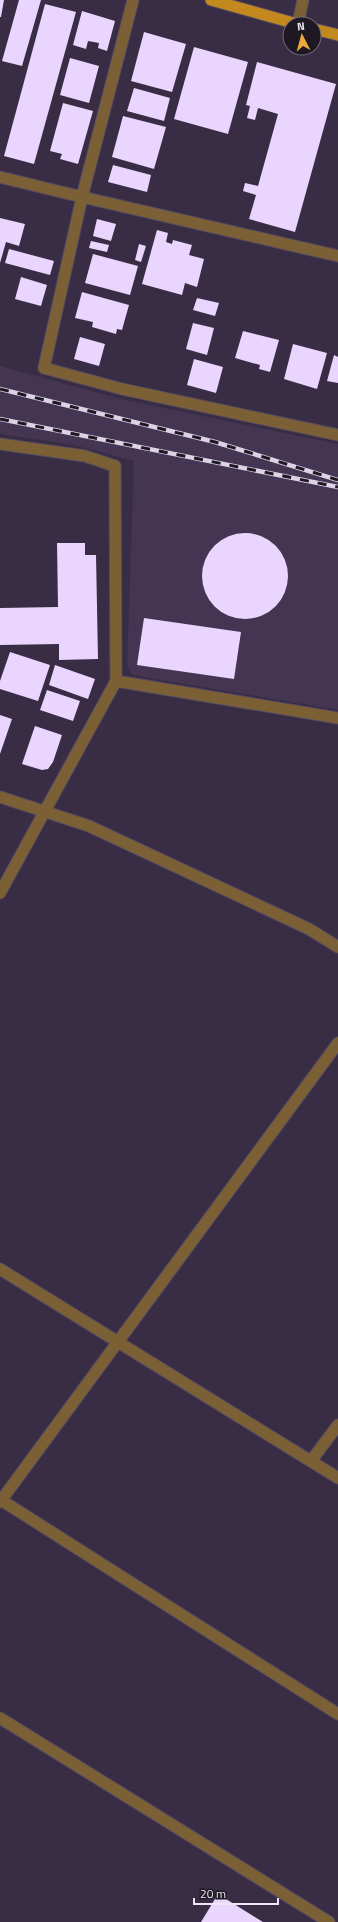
<svg xmlns="http://www.w3.org/2000/svg" width="338" height="1922" viewBox="0 0 338 1922" font-family="'Titillium Web',sans-serif">
<style>
.built{fill:#443552}
.building{fill:#e9d5fd}
.lines{fill:none;stroke-linecap:round;stroke-linejoin:round}
.service-casing{stroke:#564b61;stroke-width:13}
.minor-casing{stroke:#564b61;stroke-width:13}
.tertiary-casing{stroke:#564b61;stroke-width:13}
.primary-casing{stroke:#564b61;stroke-width:13}
.service{stroke:#7c6035;stroke-width:11}
.minor{stroke:#7c6035;stroke-width:11}
.tertiary{stroke:#7c6035;stroke-width:11}
.primary{stroke:#c3891e;stroke-width:11}
.rail-casing{stroke:#dcd4e5;stroke-width:4.5}
.rail{stroke:#1e1823;stroke-width:3;stroke-dasharray:9;stroke-linecap:butt}
</style>
<rect width="100%" height="100%" fill="#392d45"/>
<path class="built" d="M0 366 120 399 338 444V710L132 675 127 665 134 461 74 445 0 434Z"/>
<path class="building" d="M0 0H4L1 17H0Z
M19 0H41L22 66 2 61Z
M45 4 76 12 34 164 4 156Z
M82 11 115 21 107 51 98 48 99 43 88 41 86 49 73 45Z
M144 32 186 44 172 92 131 81Z
M194 47 248 62 228 134 174 119Z
M70 58 99 66 89 103 60 95Z
M257 62 336 84 295 232 249 219 256 195 243 191 245 183 258 186 278 114 258 108 255 120 247 118 250 106 246 105Z
M134 88 170 98 164 121 127 111Z
M63 103 93 111 78 164 60 159 62 154 50 151Z
M123 116 166 127 154 169 112 157Z
M113 165 151 175 147 192 108 182Z
M0 218 25 224 19 246 6 242 0 263Z
M97 219 116 224 111 241 93 236Z
M157 230 168 233 166 242 172 244 173 240 192 245 189 255 204 259 197 287 185 283 182 295 142 284Z
M91 241 109 245 107 252 89 248Z
M139 244 146 246 141 262 135 260Z
M9 249 54 261 50 275 5 263Z
M93 254 138 266 130 295 85 283Z
M21 277 47 285 41 306 15 299Z
M82 292 129 305 122 330 117 329 116 334 92 327 93 322 75 318Z
M197 298 219 303 215 316 193 310Z
M193 323 214 328 207 355 186 349Z
M243 331 279 340 270 372 259 369 260 365 235 358Z
M80 337 105 344 99 366 74 359Z
M293 344 327 353 317 389 284 379Z
M334 355 338 357V383L327 381Z
M194 359 223 367 216 393 187 385Z
M202 576a43 43 0 1 1 86 0a43 43 0 1 1-86 0Z
M57 543H85V555H96L98 659 59 660V644L0 645V608L58 607Z
M144 618 241 632 234 679 137 665Z
M10 652 50 665 38 701 0 689V681Z
M55 665 95 679 88 699 49 685Z
M47 690 80 701 73 721 40 710Z
M0 715 12 719 0 754Z
M35 726 62 735 53 762 48 769 42 770 22 764Z
M218 1894 263 1922H201Z"/>
<g class="lines">
<defs>
<path id="service" d="M44 368 122 389 338 435
M0 444 85 456 115 466
M116 681 338 718"/>
<path id="minor" d="M298 24 303 0
M0 177 82 197 338 256
M44 368 82 197 133 0
M0 893 116 681 115 466
M0 1269 338 1478
M311 1461 338 1425
M1 1500 338 1714"/>
<path id="tertiary" d="M0 797 89 826 309 929 338 947
M0 1502 338 1043
M0 1718 329 1922"/>
<path id="primary" d="M211 0 297 24
M314 29 338 35"/>
</defs>
<use href="#service" class="service-casing"/>
<use href="#minor" class="minor-casing"/>
<use href="#tertiary" class="tertiary-casing"/>
<use href="#primary" class="primary-casing"/>
<use href="#service" class="service"/>
<use href="#minor" class="minor"/>
<use href="#tertiary" class="tertiary"/>
<use href="#primary" class="primary"/>
<defs>
<path id="rail" d="M0 389 215 442 338 480
M0 419 338 487"/>
</defs>
<use href="#rail" class="rail-casing"/>
<use href="#rail" class="rail"/>
</g>
<g transform="translate(302 36) rotate(354)"><circle r="19" fill="#1e1823" stroke="#726b78"/>
<path d="M0-3L7 15L0 10L-7 15Z" fill="#ebaa39"/>
<text y="-6" font-size="11" font-weight="bold" text-anchor="middle" fill="#efe7f7">N</text>
</g>
<path d="M194 1898v6h84v-6" fill="none" stroke="#efe7f7" stroke-width="2"/>
<text x="200" y="1898" font-size="12" fill="#efe7f7" stroke="#1e1823" stroke-width="3" paint-order="stroke">20 m</text>
</svg>
